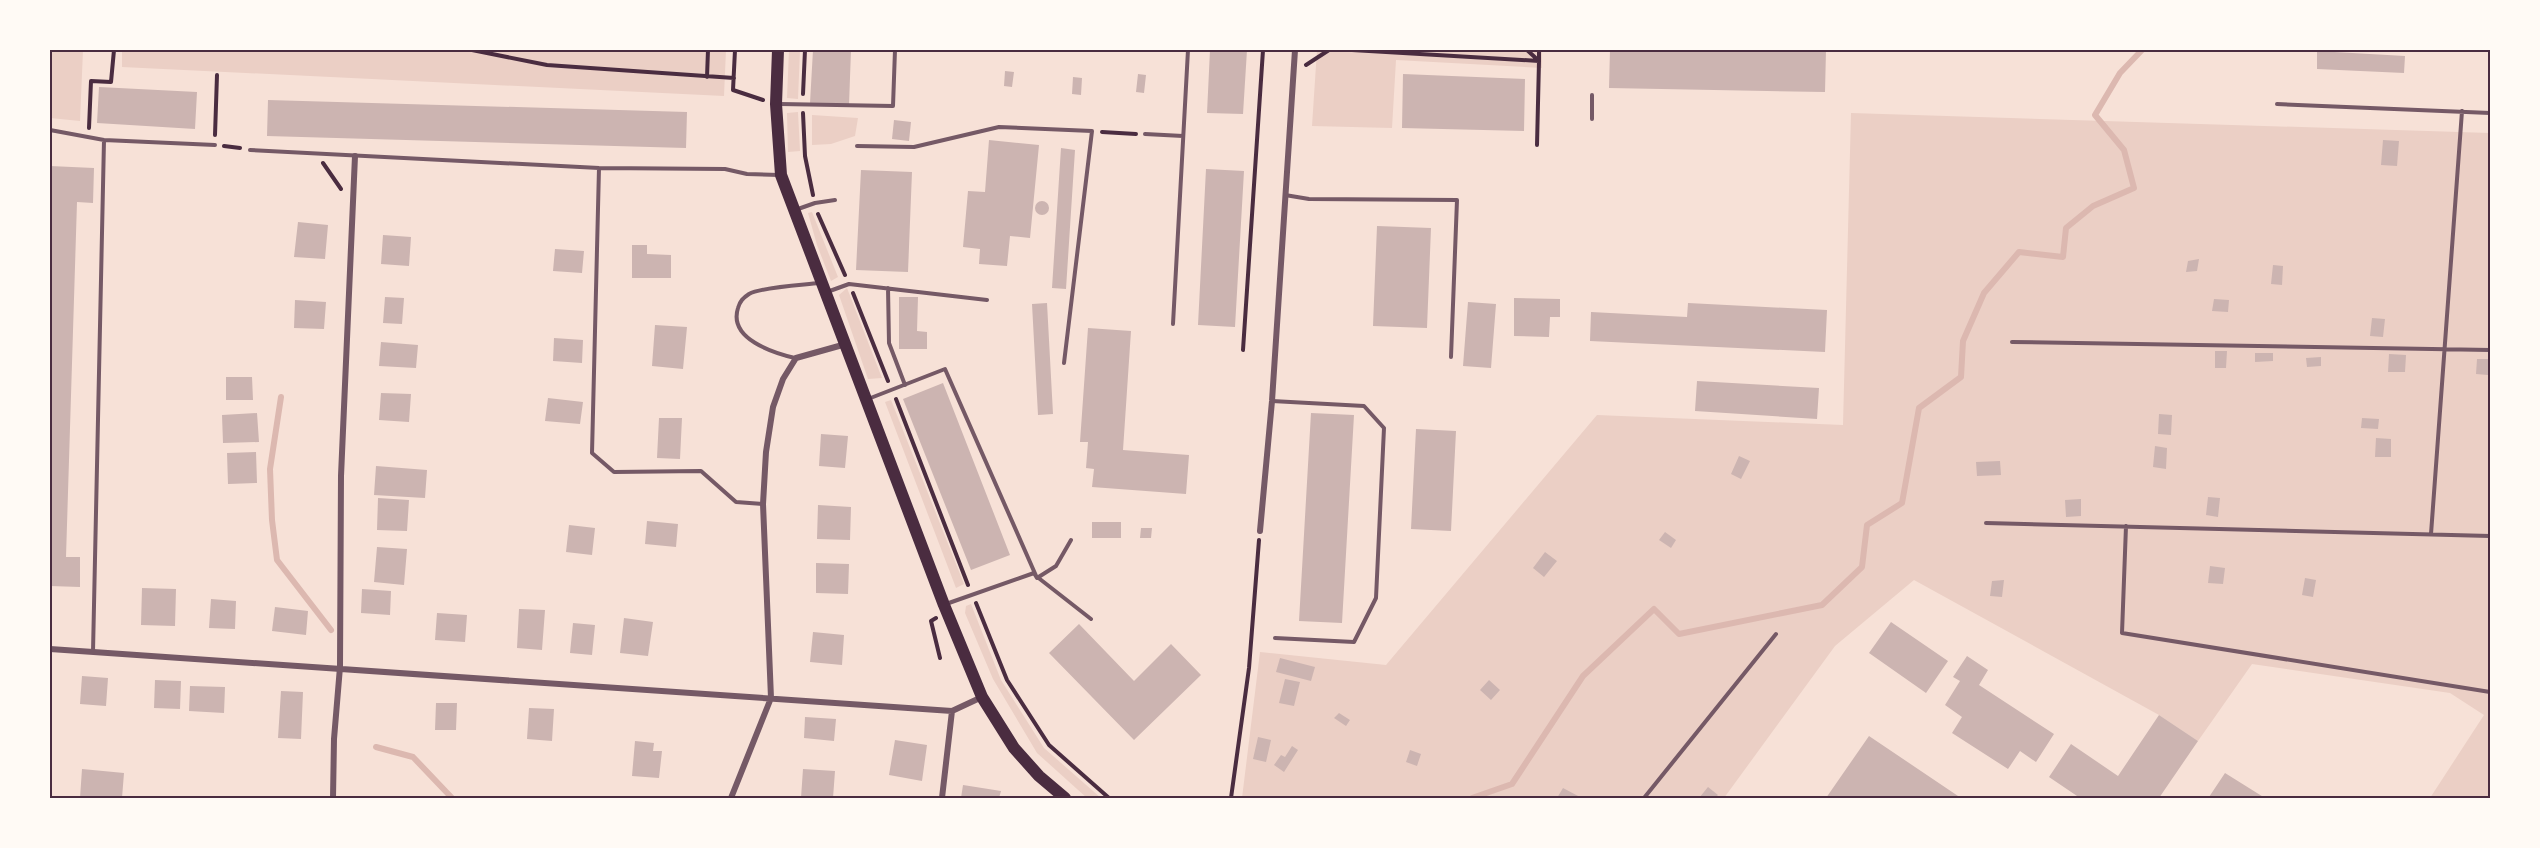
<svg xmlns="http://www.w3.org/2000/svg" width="2540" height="848" viewBox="0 0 2540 848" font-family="Inter,sans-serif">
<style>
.green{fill:#ebcfc5}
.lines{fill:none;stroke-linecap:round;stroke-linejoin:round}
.stream{stroke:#dcb8b0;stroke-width:6}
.building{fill:#ccb4b1}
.path{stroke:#4a2c40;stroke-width:4}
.service{stroke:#755966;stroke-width:4}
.minor{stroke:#755966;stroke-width:6}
.secondary{stroke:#4a2c40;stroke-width:12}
.neatline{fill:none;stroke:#4a2c40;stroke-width:2}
</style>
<rect width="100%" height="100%" fill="#f7e1d7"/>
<path class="green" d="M83 50 80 121 50 118 51 51Z
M122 50H726L724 96 122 67Z
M789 50H800L798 99 787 98Z
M1317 50H1542V68L1396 60 1392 128 1312 126Z
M798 112 800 151 788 152 787 113Z
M1851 113 2490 133V798H2430L2484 715 2450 693 2252 664 2198 741 2159 715 1914 580 1835 646 1724 798H1242L1260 652 1386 665 1597 415 1843 425Z
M812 115 858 118 855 136 831 144 812 145Z
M812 212 838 277 831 281 817 245 808 213Z
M847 288 882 378 868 379 839 295Z
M891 400 964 584 956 588 885 402Z
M971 604 1001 680 1044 748 1101 798H1087L1037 753 993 679 965 613 966 606Z"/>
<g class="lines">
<path class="stream" d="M281 397 270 469 272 520 277 560 331 630
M376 747 413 757 452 798
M1472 798 1512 784 1583 676 1654 609 1679 634 1822 605 1862 567 1867 525 1902 503 1919 408 1961 377 1963 341 1984 293 2019 252 2063 257 2066 228 2093 206 2134 188 2124 150 2095 115 2120 73 2142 50"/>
</g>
<path class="building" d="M813 50H851L849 105 810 103Z
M1210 50H1247L1243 114 1207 113Z
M1610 50H1826L1825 92 1609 88Z
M2317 51 2405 56 2404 73 2317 69Z
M1005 71 1014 72 1012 87 1004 86Z
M1138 74 1146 75 1144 93 1136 92Z
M1403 74 1525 79 1524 131 1402 128Z
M1073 77 1082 78 1081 95 1072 94Z
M99 87 197 92 195 129 97 123Z
M268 100 687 112 686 148 267 136Z
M894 120 911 122 909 141 892 139Z
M989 140 1039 145 1030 238 1010 236 1007 266 979 264 980 249 963 247 968 191 985 192Z
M2383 140 2399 141 2397 166 2381 165Z
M1061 148 1075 150 1066 289 1052 288Z
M50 166 94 168 93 203 77 202 66 557H80V587L50 586Z
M1206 169 1244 171 1235 327 1198 325Z
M861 170 912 172 908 272 856 270Z
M1035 208a7 7 0 1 1 14 0a7 7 0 1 1-14 0Z
M298 222 328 225 325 259 294 257Z
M1377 226 1431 228 1427 328 1373 326Z
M383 235 411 237 409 266 381 264Z
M632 245H647V254L671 255V278H632Z
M555 249 584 251 582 273 553 271Z
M2199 259 2197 271 2186 272 2188 261Z
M2273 265 2283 266 2282 285 2271 284Z
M385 297 404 298 402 324 383 323Z
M899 297H918L917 331 927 332V349H899Z
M1514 298 1560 299V317H1550L1549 337 1514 336Z
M2214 299 2229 300 2228 312 2212 311Z
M295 300 326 302 324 329 294 328Z
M1468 302 1496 304 1491 368 1463 366Z
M1047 303 1053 414 1038 415 1032 304Z
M1688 303 1827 310 1825 352 1590 341 1591 312 1687 317Z
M2372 318 2385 319 2383 337 2370 336Z
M655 325 687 327 683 369 652 366Z
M1088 328 1131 331 1123 450 1189 455 1186 494 1092 487 1094 469 1086 468 1088 442H1080Z
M554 338 583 340 582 363 553 361Z
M381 342 418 345 416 368 379 366Z
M2215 351H2227L2226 368H2215Z
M2255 353H2273V361L2255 362Z
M2389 354 2406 355 2405 372H2388Z
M2321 357V366L2307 367 2306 358Z
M2477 359H2489L2488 375 2476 374Z
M226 377H252L253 400H226Z
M1697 381 1819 388 1817 419 1695 411Z
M943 383 1010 555 971 570 903 399Z
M381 393 411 394 409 422 379 420Z
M548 398 583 402 580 424 545 421Z
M257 413 259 442 223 443 222 415Z
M1311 413 1354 415 1342 623 1299 621Z
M2159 414 2172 415 2171 435 2158 434Z
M659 418H682L680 459 657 458Z
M2362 418 2379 419 2378 429 2361 428Z
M1416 429 1456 431 1451 531 1411 529Z
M821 434 848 436 845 468 819 466Z
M2376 438 2391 439V457H2375Z
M2155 446 2167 448 2166 469 2153 467Z
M256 452 257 483 228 484 227 453Z
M1739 456 1750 461 1741 479 1731 474Z
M2000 461 2001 475 1977 476 1976 462Z
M376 466 427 470 425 498 374 495Z
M2208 497 2220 498 2218 517 2206 515Z
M378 498 409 500 407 531 377 530Z
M2081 499V516L2066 517 2065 500Z
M818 505 851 507 850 540 817 539Z
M647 521 678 524 676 547 645 544Z
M1092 522H1121V538H1092Z
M569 525 595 528 592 555 566 552Z
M1141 528H1152L1151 538H1140Z
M1665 532 1676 540 1671 548 1659 540Z
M377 547 407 549 404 585 374 582Z
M1545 552 1557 561 1544 577 1533 568Z
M816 563 849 564 848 594 816 593Z
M2210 566 2225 568 2223 584 2208 583Z
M2305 578 2316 580 2313 597 2302 595Z
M2004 580 2002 597 1990 596 1992 581Z
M142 588 176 589 175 626 141 625Z
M362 589 391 591 390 615 361 613Z
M211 599 236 601 235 629 209 628Z
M275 607 308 611 306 635 272 631Z
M519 609 545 610 542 650 517 648Z
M437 613 467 615 465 642 435 640Z
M624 618 653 622 648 656 620 653Z
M1891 622 1948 661 1926 693 1869 653Z
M573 623 595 625 592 655 570 653Z
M1079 624 1134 681 1171 644 1201 675 1134 740 1049 653Z
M813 632 844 635 842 665 810 662Z
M1967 656 1988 670 1979 685 2054 734 2036 762 2020 751 2008 769 1952 733 1962 717 1945 705 1960 681 1953 677Z
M1280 658 1315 667 1311 681 1276 672Z
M82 676 108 678 106 706 80 704Z
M1285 679 1300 682 1294 706 1279 703Z
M155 680 181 681 180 709 154 708Z
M1489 680 1500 690 1491 700 1480 690Z
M190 686 225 687 224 713 189 711Z
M281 691 303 692 301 739 278 738Z
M436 703H457L456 730H435Z
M529 708 554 709 552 741 527 739Z
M1339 713 1350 720 1346 726 1334 718Z
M2159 715 2198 741 2159 798H2080L2049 777 2071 744 2118 776Z
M805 717 836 719 834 741 804 738Z
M1869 736 1961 798H1826Z
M1258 737 1271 740 1266 762 1253 759Z
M895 740 927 745 922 781 889 775Z
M635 741 654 743 653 751H662L659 778 632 776Z
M1292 746 1298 750 1284 772 1274 765 1281 755 1285 757Z
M1410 750 1421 754 1417 766 1406 762Z
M82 769 124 773 122 798H80Z
M803 769 835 771 833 798H801Z
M2225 773 2265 798 2209 797Z
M963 785 1001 791 999 798H961Z
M1708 787 1718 795 1715 798H1699Z
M1563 788 1580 797 1579 798H1557Z"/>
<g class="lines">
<path class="path" d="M472 50 547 65 734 78
M735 50 733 90 763 100
M1352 50 1539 61V50
M1527 50 1539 61 1537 145
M1306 65 1329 50
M707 77 708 50
M803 94 805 50
M803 113 805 156 813 195
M89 128 91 81 111 82 114 50
M1102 132 1136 134
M215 135 217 75
M224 146 240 148
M323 163 341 189
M818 214 845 275
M853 293 888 381
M1243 350 1263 50
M896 399 968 585
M976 603 1007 680 1049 745 1109 798
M936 618 931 621 940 658
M1231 798 1249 668 1259 540"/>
<path class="service" d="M780 104 893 106 895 50
M2277 104 2490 113
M1592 119V95
M50 130 104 140 215 145
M1145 134 1183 136
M857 146 914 147 999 127 1092 131 1064 363
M250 150 599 168 725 169 747 174 779 175
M599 168 592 453 614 472 701 471 736 502 763 504
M1285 195 1309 199 1457 200 1451 357
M798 209 815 203 835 200
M888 288 889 343 905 385
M827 292 849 284 987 300
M1173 324 1188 50
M2012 342 2490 350
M795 358C774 353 728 339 738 308 740 301 743 298 749 294 761 287 803 285 819 283
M868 399 945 369 1037 578 1034 573 946 604
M1272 401 1364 406 1384 428 1376 598 1354 642 1275 638
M1986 523 2490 536
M2126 526 2122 633 2490 692
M2431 534 2462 111
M1036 576 1091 619
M1037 578 1056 566 1071 540
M93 652 104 140
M1644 798 1776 634"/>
<path class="minor" d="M1260 531 1272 401 1295 50
M50 649 952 711 982 697
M333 798 334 739 340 667 341 476 355 156
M731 798 771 698 763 504 766 452 773 407 783 379 796 358 846 344
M942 798 952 711"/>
<path class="secondary" d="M778 50 776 104 781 175 944 605 982 697 1014 748 1039 776 1065 798"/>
</g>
<rect width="2540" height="848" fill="none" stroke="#fffaf5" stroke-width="102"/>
<rect x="51" y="51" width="2438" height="746" class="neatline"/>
</svg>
